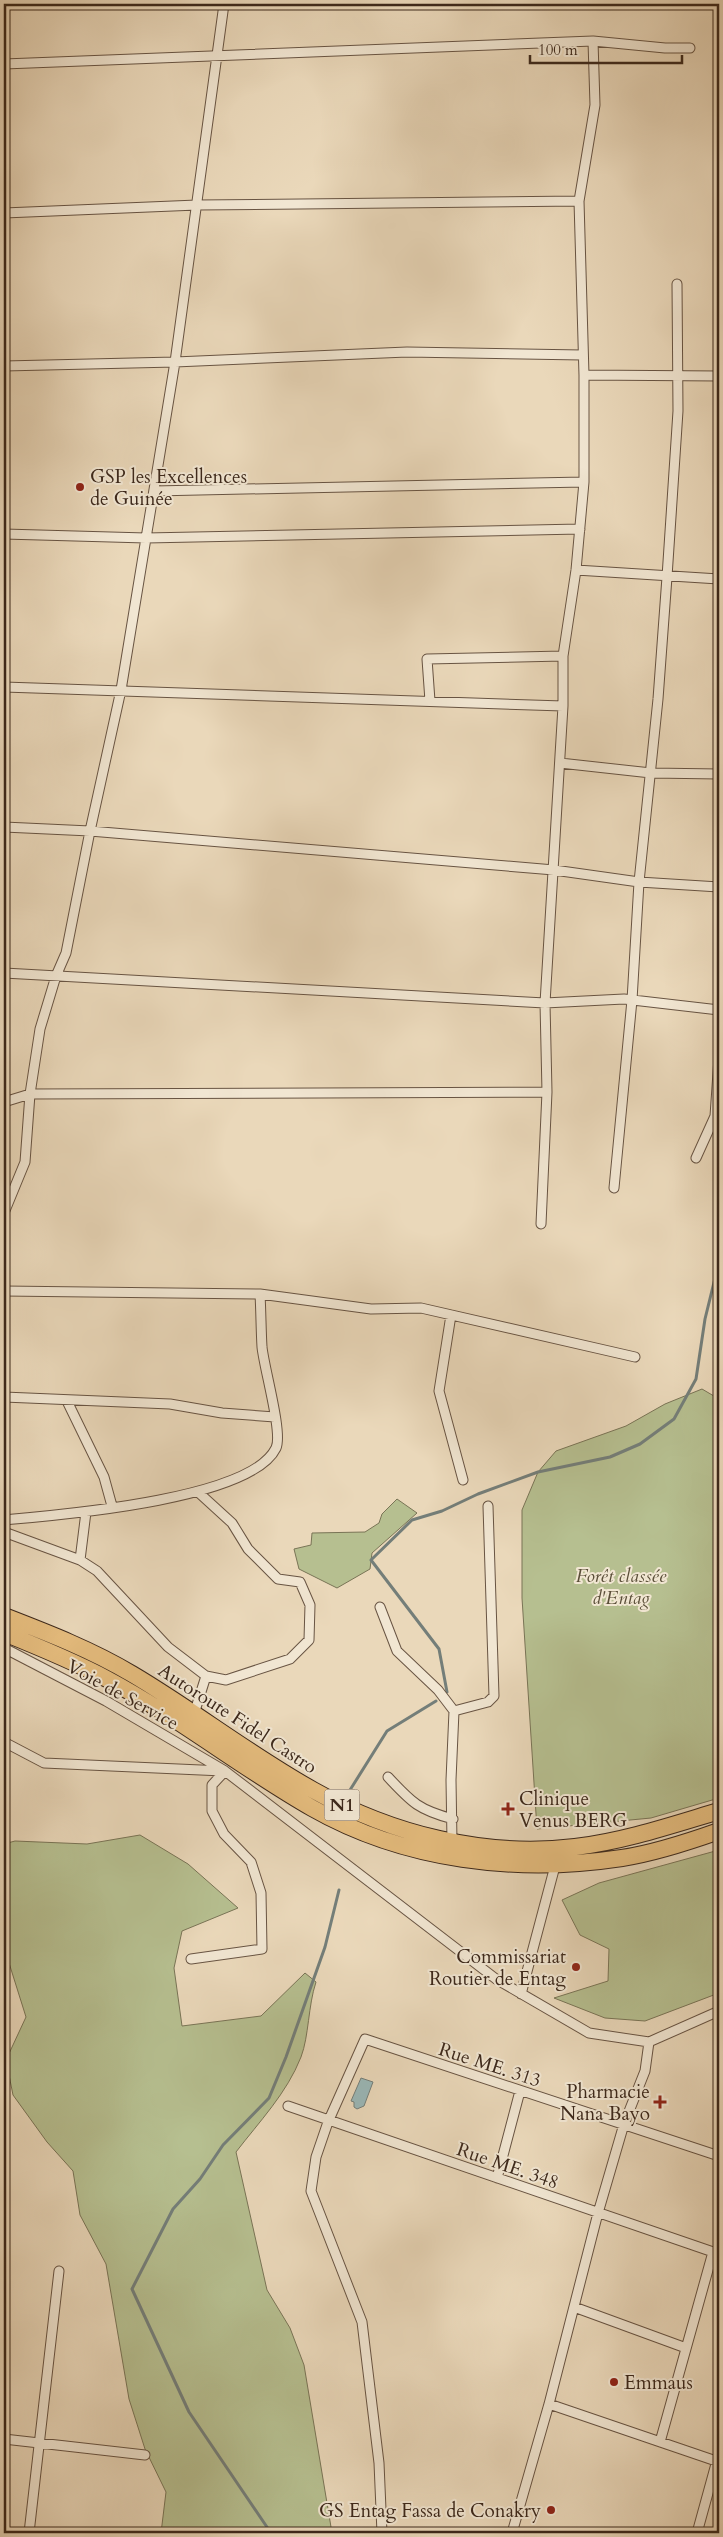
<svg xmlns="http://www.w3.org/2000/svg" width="723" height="2537" viewBox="0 0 723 2537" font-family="Cardo,serif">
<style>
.green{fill:#b6bf90;stroke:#797456}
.water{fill:#9ab8b8;stroke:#747e79}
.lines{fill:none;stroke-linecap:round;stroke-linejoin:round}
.stream{stroke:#747e79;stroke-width:3}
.street-casing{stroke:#685443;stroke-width:11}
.highway-casing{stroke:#3c281b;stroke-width:18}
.street{stroke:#f1e6d2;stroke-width:9}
.highway{stroke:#e5bc7d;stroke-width:16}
.poi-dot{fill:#8f2418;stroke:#f1e6d2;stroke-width:2}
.labels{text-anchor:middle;stroke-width:4;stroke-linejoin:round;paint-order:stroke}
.shield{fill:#f1e6d2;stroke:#726152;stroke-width:1}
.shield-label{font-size:18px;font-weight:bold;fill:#3c281b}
.poi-label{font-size:19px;fill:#3c281b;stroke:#f1e6d2;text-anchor:start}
.park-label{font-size:19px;font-style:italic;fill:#5a4e38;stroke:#f1e6d2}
.street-label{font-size:19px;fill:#3c281b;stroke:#f1e6d2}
</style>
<rect width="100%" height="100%" fill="#ead8ba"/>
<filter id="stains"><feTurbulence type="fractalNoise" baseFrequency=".004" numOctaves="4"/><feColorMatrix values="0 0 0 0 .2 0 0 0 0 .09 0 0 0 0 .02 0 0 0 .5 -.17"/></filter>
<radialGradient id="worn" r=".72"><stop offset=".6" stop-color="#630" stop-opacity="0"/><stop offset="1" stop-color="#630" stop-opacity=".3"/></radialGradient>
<path class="green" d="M702 1389 719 1399V1798L651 1818 537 1829 522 1598V1510L538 1472 556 1451 626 1426 665 1404Z
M397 1499 417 1513 372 1553 370 1569 337 1588 299 1569 294 1549 311 1545 312 1533 365 1532 379 1523 382 1514Z
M140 1835 188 1864 238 1908 182 1931 174 1968 182 2026 261 2016 305 1973 316 1982C308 2006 309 2036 301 2057 287 2093 259 2122 236 2152L267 2290 290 2328 304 2365 332 2533H161L166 2492 145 2449 129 2399 106 2264 80 2215 73 2171 47 2142 13 2095 6 2060 26 2017 4 1947V1844L15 1841 87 1844Z
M719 1850V1993L645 2021 605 2018 554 1998 608 1981 609 1949 580 1935 562 1900 599 1883Z"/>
<path class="water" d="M361 2078 373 2082 364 2106 357 2109 354 2107V2102L351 2101Z"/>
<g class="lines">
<path class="stream" d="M447 1692 439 1649 371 1560 412 1520 442 1511 478 1494 538 1472 610 1457 640 1444 674 1419 696 1379 705 1319 719 1262
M350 1790 387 1731 436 1701
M271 2533 189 2412 132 2289 173 2209 200 2179 223 2145 269 2098 286 2057 325 1947 339 1890"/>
<defs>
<path id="street" d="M4 64 593 41 665 48H690
M4 213 197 205 579 201
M4 366 175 362 407 352 582 355
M584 375 719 376
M154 491 584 482
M4 534 146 538 580 529
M576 570 719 579
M4 687 563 706
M430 701 427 659 563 656
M560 763 651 773 719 774
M4 827 90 831 554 870 639 882 719 887
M4 973 545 1003 624 999 719 1010
M4 1102 30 1094 547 1092
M696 1158 715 1116 719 1058
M614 1188 632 1000 639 882 658 699 667 577 678 411 677 284
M4 1213 25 1162 30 1094 40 1029 56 976 66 953 90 831 121 690 175 362 224 4
M541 1224 547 1092 545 1003 563 706V656L576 570 584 482V375L579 201 595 105 593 41
M4 1291 260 1294 371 1309 421 1308 635 1357
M451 1315 439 1391 463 1480
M4 1397 170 1404 222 1413 275 1417
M67 1401 104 1477 112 1506
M4 1520C59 1515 251 1500 276 1448 283 1433 264 1368 262 1347 261 1330 261 1312 260 1294
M4 1532 80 1560 97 1571 168 1647 206 1676 226 1680 290 1659 309 1640 310 1605 300 1582 278 1579 248 1549 232 1523 198 1492
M80 1560 86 1512
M380 1607 397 1651 438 1690 454 1711
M4 1648 106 1701 225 1771 496 1979 589 2033 649 2042 719 2011
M194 1714 206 1676
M4 1742 44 1763 223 1771
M388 1777C412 1803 419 1810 453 1819
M452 1842 451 1780 454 1711 488 1702 494 1696 488 1506
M191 1959 262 1949 261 1893 251 1862 224 1834 212 1811V1785L225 1771
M521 1994 555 1866
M288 2106 719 2254
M497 2178 520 2091
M574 2307 686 2348
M549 2404 719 2462
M4 2439 145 2455
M660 2442 713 2252
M29 2533 59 2271
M382 2533 379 2463 362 2322 311 2191 316 2157 328 2122 365 2039 719 2156
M512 2533 549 2404 598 2213 624 2124 645 2071 649 2042
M697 2533 719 2453"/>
<path id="highway" d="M4 1616C48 1633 92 1650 132 1674 193 1710 250 1755 313 1790 391 1834 485 1858 575 1847 625 1841 672 1825 719 1811
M4 1633C39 1647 73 1661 107 1679 178 1717 242 1768 312 1808 405 1861 517 1874 622 1858 655 1853 688 1842 719 1831"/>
</defs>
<use href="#street" class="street-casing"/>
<use href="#highway" class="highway-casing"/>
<use href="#street" class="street"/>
<use href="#highway" class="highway"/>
</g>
<g class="poi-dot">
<circle cx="80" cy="487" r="5"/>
<path d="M505.5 1801.5h5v5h5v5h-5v5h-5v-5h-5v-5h5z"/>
<circle cx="576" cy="1967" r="5"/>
<path d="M657.5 2094.5h5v5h5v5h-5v5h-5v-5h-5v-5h5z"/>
<circle cx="614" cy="2382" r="5"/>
<circle cx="551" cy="2510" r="5"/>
</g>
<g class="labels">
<rect class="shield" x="324.5" y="1789.5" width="35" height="31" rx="4"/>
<g class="shield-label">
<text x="342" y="1811">N1</text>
</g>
<g class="poi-label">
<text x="90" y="483">GSP les Excellences<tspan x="90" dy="22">de Guinée</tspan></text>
<text x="519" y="1805">Clinique<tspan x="519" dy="22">Venus BERG</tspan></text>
<text x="566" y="1963" text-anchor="end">Commissariat<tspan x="566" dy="22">Routier de Entag</tspan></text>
<text x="650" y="2098" text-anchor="end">Pharmacie<tspan x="650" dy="22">Nana Bayo</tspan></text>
<text x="624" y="2389">Emmaus</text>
<text x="541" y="2517" text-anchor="end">GS Entag Fassa de Conakry</text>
</g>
<g class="park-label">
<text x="621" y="1582">Forêt classée<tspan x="621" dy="22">d'Entag</tspan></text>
</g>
<g class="street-label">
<text transform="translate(123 1694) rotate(29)" y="7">Voie de Service</text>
<text transform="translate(238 1718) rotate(33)" y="7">Autoroute Fidel Castro</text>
<text transform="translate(490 2064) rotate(18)" y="7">Rue ME. 313</text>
<text transform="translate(508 2165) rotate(19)" y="7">Rue ME. 348</text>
</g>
</g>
<rect width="723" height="2537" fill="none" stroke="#ead8ba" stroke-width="20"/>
<rect x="5" y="5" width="713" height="2527" fill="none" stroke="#3c281b" stroke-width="2.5"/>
<rect x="10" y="10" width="703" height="2517" fill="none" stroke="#3c281b"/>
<path d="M530 55v8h152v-8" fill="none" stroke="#3c281b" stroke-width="2.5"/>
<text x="538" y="55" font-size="15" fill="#3c281b" stroke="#f1e6d2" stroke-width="4" paint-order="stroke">100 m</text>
<rect width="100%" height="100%" filter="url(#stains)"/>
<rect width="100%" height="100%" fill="url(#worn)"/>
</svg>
